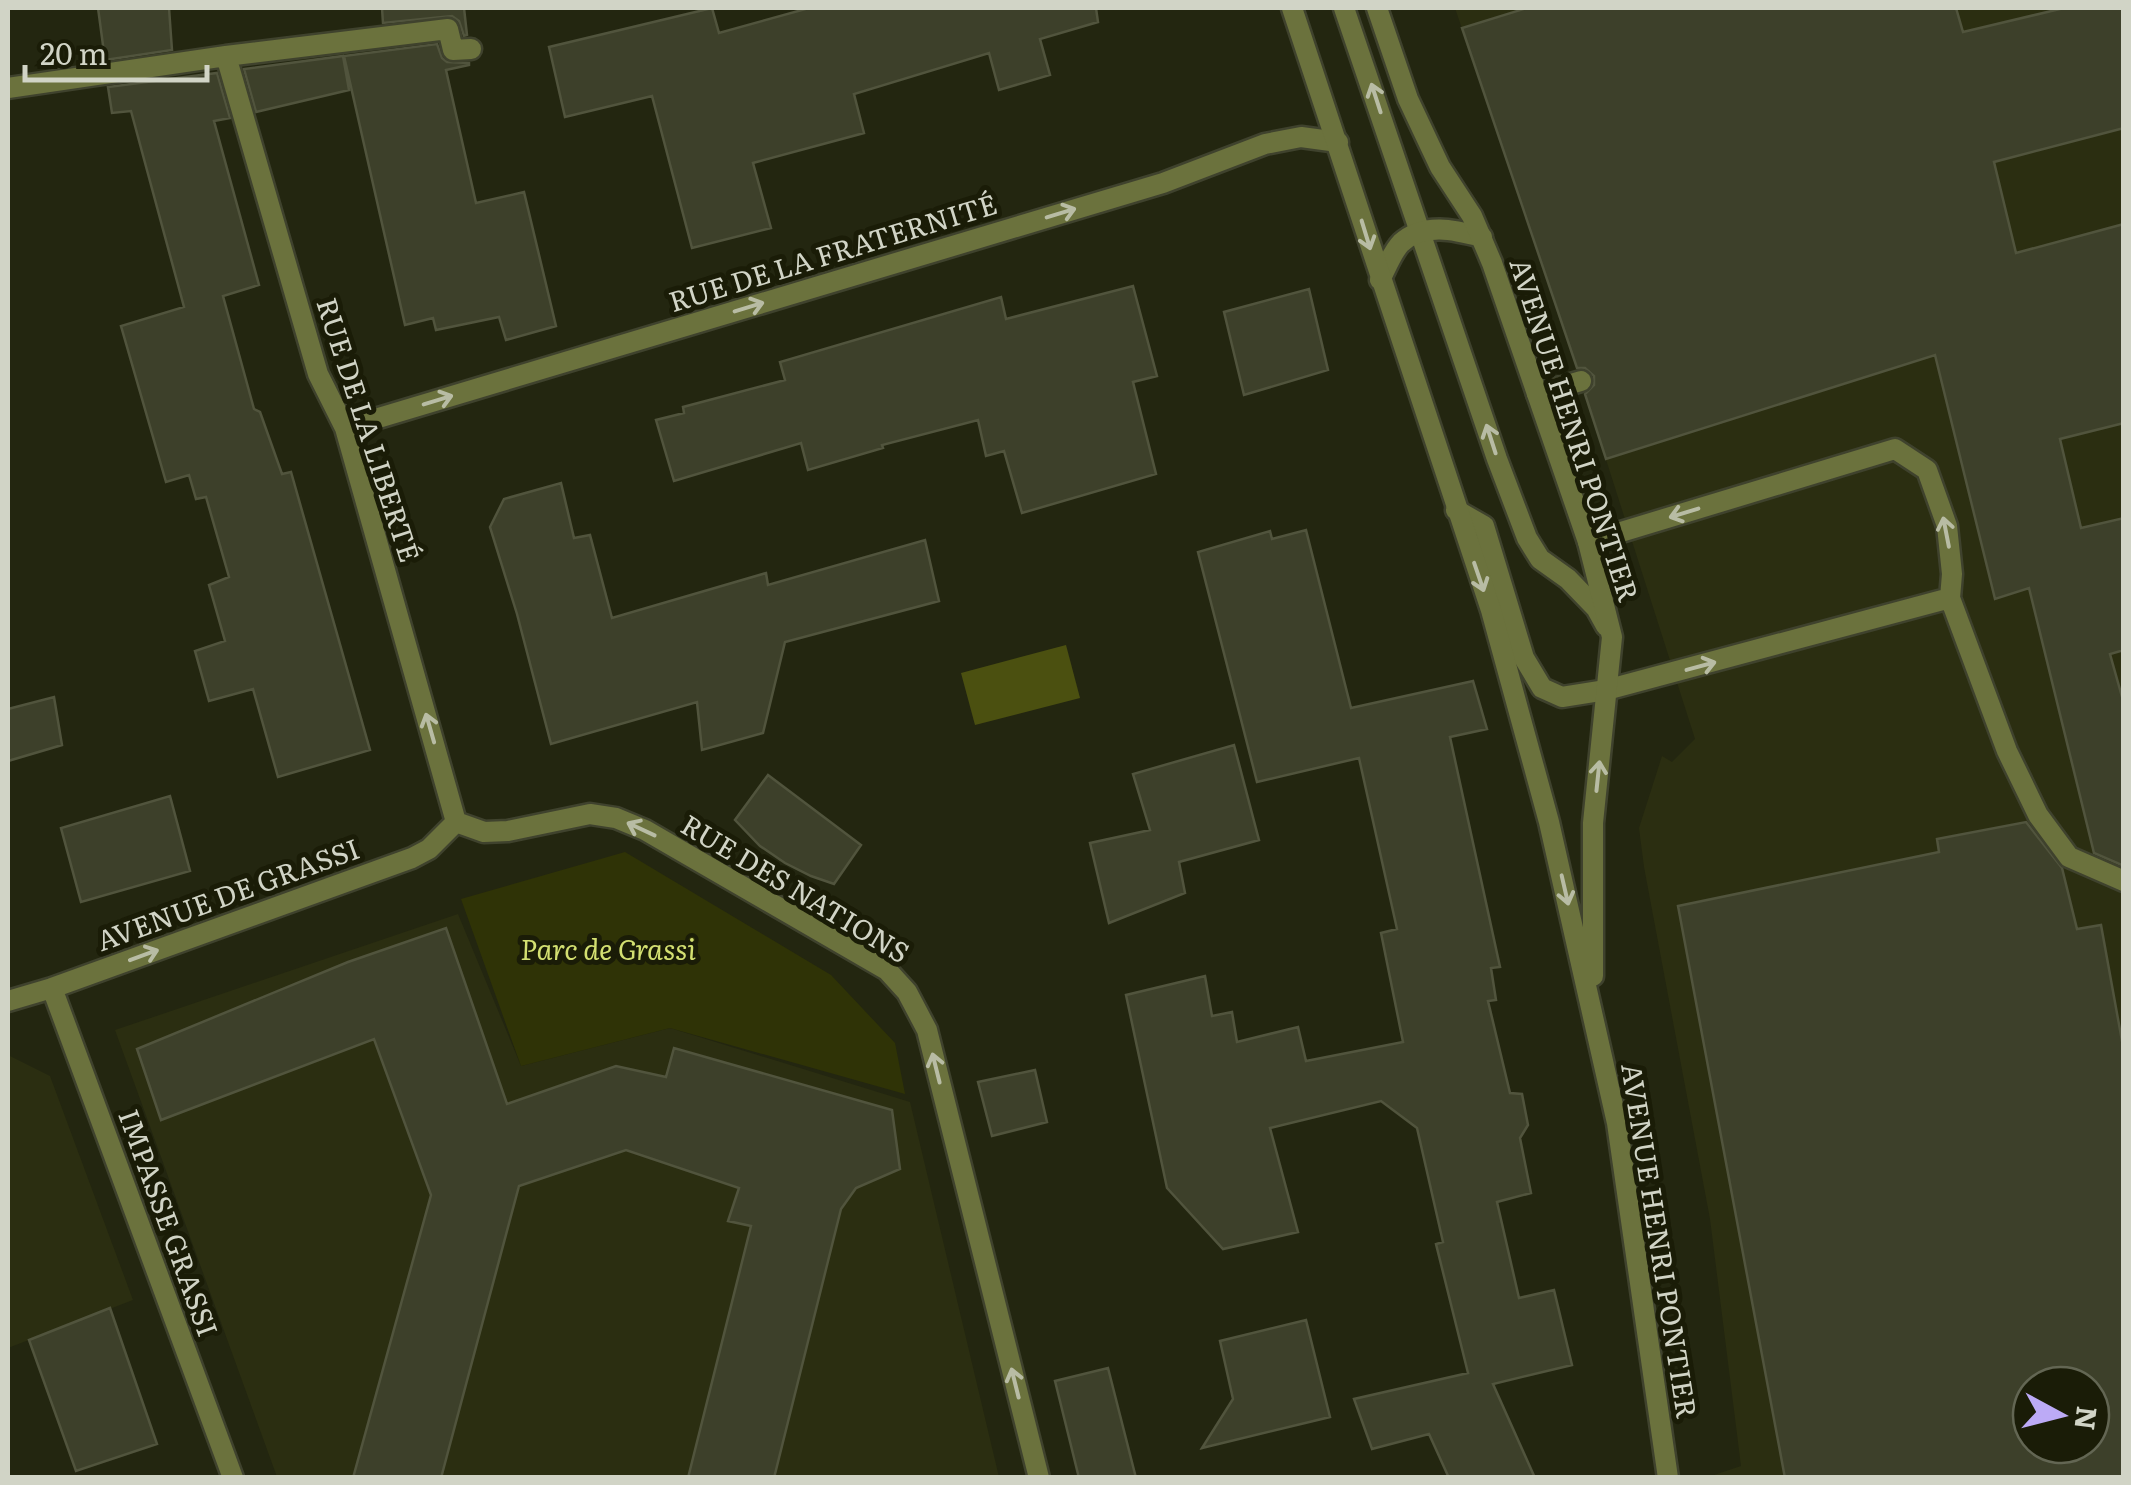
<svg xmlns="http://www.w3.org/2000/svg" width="2131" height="1485" viewBox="0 0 2131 1485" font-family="Literata,serif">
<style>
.built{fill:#2b2e11;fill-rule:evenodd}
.green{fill:#2f3306}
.water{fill:#4b5010}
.building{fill:#3d402a;stroke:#51543d;stroke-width:2.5;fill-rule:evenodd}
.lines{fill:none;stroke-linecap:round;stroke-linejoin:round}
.service-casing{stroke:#3f422d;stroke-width:25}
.minor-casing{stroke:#3f422d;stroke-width:25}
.tertiary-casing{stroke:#3f422d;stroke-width:25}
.service{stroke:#6b723d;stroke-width:20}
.minor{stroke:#6b723d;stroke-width:20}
.tertiary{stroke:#6b723d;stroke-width:20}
.oneway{stroke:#b8bca4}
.labels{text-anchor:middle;stroke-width:10;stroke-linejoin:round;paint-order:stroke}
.street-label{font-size:28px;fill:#d1d4c6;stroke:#1a1c07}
.park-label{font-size:28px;font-style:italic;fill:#d3df71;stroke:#1a1c07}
</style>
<rect width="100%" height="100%" fill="#232610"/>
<path class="built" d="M1455 8H2123V1477H1711V1476L1741 1466 1710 1219 1644 867 1639 828 1662 756 1672 762 1695 739 1581 381ZM2031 1385H2091V1445H2031Z
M458 914 521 1066 670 1028 910 1102 999 1477H277L115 1030Z
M8 1055 50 1076 133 1300 8 1348Z"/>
<path class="green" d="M625 852 831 975 895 1043 905 1094 670 1028 521 1066 461 899Z"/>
<path class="water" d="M1066 645 1080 698 975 725 961 673Z"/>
<path class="building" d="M98 8H169L172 50 105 60Z
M382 8H464L467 35 464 36 459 21 452 16 383 23Z
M712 8 719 33 809 8H1096L1098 22 1040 39 1050 75 999 90 989 53 854 94 864 133 753 163 771 228 692 248 652 96 565 117 549 47Z
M1527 8H1956L1963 32 2064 8H2124V128L1994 162 2016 253 2124 224V423L2060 439 2081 528 2124 518V650L2110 654 2124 704V866L2094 853 2029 588 1995 599 1935 355 1606 459 1585 394 1594 385V376L1585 368H1577L1462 28Z
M437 44 442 58 447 62 469 63V65L446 70 476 203 524 192 556 326 506 340 499 317 436 330 433 318 405 325 344 56Z
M343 56 349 90 256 112 244 69Z
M217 73 230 118 214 121 259 285 223 296 254 409 260 412 282 474 291 472 370 750 278 777 253 689 209 701 195 651 225 641 209 585 229 577 206 497 196 499 189 475 166 482 121 326 184 307 131 111 112 113 108 87Z
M1133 286 1157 376 1133 382 1156 474 1022 513 1004 451 986 456 978 420 882 445 883 448 808 470 801 443 674 481 656 420 684 413 683 407 785 380 780 362 1001 297 1006 319Z
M1309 289 1328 370 1244 395 1224 312Z
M561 483 574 538 590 535 612 618 766 573 768 585 925 540 939 601 785 642 763 733 702 750 697 702 551 744 517 614 490 527 504 499Z
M1306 530 1351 708 1473 681 1487 729 1450 737 1500 967 1491 968 1496 1000 1488 1001 1510 1093 1522 1094 1528 1125 1520 1138 1531 1193 1497 1202 1519 1298 1554 1290 1572 1365 1493 1384 1535 1478H1449L1429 1434 1372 1449 1354 1399 1468 1373 1436 1244 1443 1242 1417 1128 1381 1101 1270 1128 1298 1232 1223 1249 1167 1188 1126 995 1205 976 1212 1016 1232 1012 1237 1042 1298 1027 1306 1061 1403 1042 1381 933 1397 929 1359 758 1257 782 1198 552 1270 531 1272 539Z
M54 697 62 745 8 761V709Z
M1234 745 1259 840 1179 862 1185 893 1109 923 1090 843 1150 830 1133 774Z
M768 775 861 845 834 884 811 876 785 863 760 846 735 820Z
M170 796 190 871 81 902 61 828Z
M2026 822 2062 868 2077 929 2101 925 2124 1052V1478H1785L1678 906 1939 852 1937 839ZM2031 1385H2091V1445H2031Z
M446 928 507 1104 616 1066 666 1077 674 1048 892 1110 900 1169 856 1188 841 1209 774 1478H688L751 1226 728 1221 739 1188 626 1150 519 1186 441 1478H353L431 1195 374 1039 161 1120 137 1049 348 962Z
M1035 1070 1047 1122 992 1136 978 1082Z
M110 1308 157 1444 76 1471 29 1340Z
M1306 1320 1330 1417 1202 1448 1233 1399 1220 1341Z
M1108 1368 1136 1478H1079L1055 1381Z"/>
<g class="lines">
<defs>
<path id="service" d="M1344 8 1497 459 1527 538 1540 559 1568 579 1596 608 1606 626
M1537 394 1581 381
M1588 542 1895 449 1927 470 1947 526 1952 574 1950 598 1606 690
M1950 598 2007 751 2038 815 2069 857 2124 881"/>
<path id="minor" d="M226 56 318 374 345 428 456 822
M8 88 226 56 448 29 453 50 471 49
M1380 280C1386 269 1392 252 1401 243 1424 222 1455 230 1482 237
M345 428 1163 183 1265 144 1301 137 1338 142
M1456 510 1484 526 1524 658 1542 688 1562 697 1606 690
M456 822 484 832 508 831 590 814 616 818 645 830 887 970 907 992 927 1030 1039 1478
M52 988 233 1478
M8 1001 52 988 412 858 429 849 456 822"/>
<path id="tertiary" d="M1292 8 1491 610 1549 822 1617 1123 1668 1478
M1377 8 1408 99 1440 167 1472 216 1492 263 1588 542 1612 637 1593 823V976"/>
</defs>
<use href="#service" class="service-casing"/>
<use href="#minor" class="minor-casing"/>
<use href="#tertiary" class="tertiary-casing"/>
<use href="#service" class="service"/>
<use href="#minor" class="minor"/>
<use href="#tertiary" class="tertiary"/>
</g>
<defs><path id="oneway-shaft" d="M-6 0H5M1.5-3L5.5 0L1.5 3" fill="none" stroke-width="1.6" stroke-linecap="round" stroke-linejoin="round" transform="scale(2.5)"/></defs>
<g class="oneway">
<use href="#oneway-shaft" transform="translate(1376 98) rotate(-108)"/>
<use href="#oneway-shaft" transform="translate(1061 213) rotate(-17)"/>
<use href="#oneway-shaft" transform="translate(1366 235) rotate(73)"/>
<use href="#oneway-shaft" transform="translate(749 307) rotate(-17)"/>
<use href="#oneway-shaft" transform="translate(438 400) rotate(-17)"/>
<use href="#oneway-shaft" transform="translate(1491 439) rotate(-108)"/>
<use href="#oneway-shaft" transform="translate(1684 513) rotate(163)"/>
<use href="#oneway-shaft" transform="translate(1946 532) rotate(-101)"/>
<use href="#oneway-shaft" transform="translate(1479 577) rotate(71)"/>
<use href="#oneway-shaft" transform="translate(1701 666) rotate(-15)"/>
<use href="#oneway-shaft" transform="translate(430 728) rotate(-106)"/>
<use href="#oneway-shaft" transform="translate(1598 776) rotate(-84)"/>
<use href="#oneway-shaft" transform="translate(641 829) rotate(-155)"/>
<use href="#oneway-shaft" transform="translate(1565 890) rotate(77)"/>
<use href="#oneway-shaft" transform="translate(144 955) rotate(-20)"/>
<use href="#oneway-shaft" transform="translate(936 1068) rotate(-104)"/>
<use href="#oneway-shaft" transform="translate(1015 1383) rotate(-104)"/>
</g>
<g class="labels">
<g class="street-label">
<text transform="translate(833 253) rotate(-17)" y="10">RUE DE LA FRATERNITÉ</text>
<text transform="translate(368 430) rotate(72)" y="10">RUE DE LA LIBERTÉ</text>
<text transform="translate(1574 430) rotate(72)" y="10">AVENUE HENRI PONTIER</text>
<text transform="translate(795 889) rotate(31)" y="10">RUE DES NATIONS</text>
<text transform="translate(228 895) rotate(-20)" y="10">AVENUE DE GRASSI</text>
<text transform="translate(168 1223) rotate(70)" y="10">IMPASSE GRASSI</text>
<text transform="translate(1659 1241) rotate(81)" y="10">AVENUE HENRI PONTIER</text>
</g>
<g class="park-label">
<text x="608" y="960">Parc de Grassi</text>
</g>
</g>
<rect width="2131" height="1485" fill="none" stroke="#d1d4c6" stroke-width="20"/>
<g transform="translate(2061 1415) rotate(97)"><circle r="48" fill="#1a1c07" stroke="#636653" stroke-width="2.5"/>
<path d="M0-8L18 38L0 25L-18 38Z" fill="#bcaaf6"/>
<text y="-15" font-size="28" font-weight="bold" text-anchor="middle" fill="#d1d4c6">N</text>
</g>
<path d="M25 65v15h182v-15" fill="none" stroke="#d1d4c6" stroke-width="5"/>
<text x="40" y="65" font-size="30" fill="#d1d4c6" stroke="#1a1c07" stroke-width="8" paint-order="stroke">20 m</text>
</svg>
